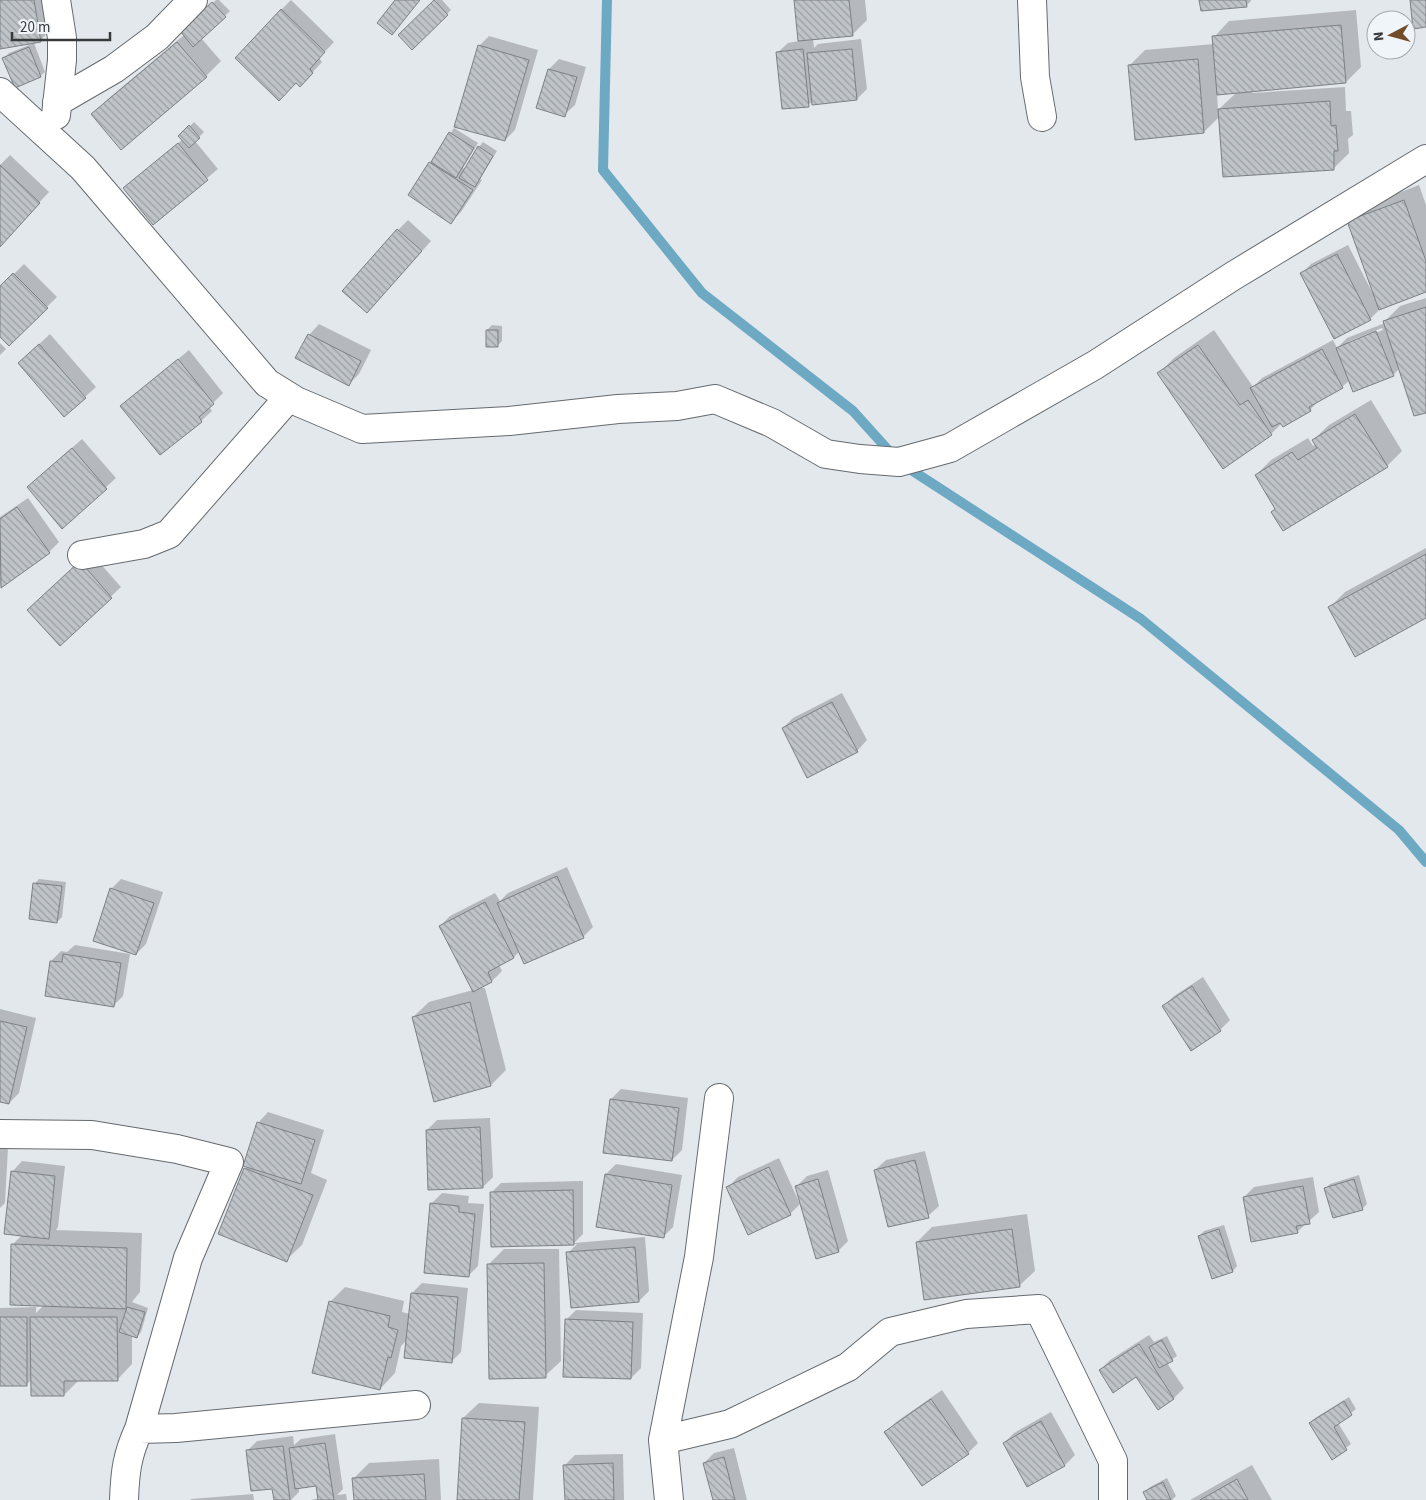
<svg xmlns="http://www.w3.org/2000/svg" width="1426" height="1500" viewBox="0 0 1426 1500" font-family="'Source Sans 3',sans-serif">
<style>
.shadow{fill:#0003;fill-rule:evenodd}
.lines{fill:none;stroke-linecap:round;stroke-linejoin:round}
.stream{stroke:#6ea9c4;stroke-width:10}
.building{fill:url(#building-back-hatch);stroke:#7c8185}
.street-casing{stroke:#656a6f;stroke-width:30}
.street{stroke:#fff;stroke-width:28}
</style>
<defs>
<pattern id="building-back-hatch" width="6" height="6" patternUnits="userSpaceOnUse" patternTransform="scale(1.25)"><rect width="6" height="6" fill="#bfc4c9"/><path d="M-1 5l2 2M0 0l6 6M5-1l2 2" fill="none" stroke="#9ca0a4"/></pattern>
</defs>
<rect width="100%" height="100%" fill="#e3e8ed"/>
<path class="shadow" d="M0 0H45L50 30 40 41 0 40Z
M216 0H219L230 11 201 38 221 61 206 76 93 114 108 99 184 35 186 27Z
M291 0 334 42 319 58 322 62 310 75 281 10Z
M436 0H442L451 10 412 48 399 35Z
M795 0H865L867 20 852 35 813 39 814 48 818 44 861 39 867 89 857 99 813 101 808 105 777 53 788 43 799 41Z
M1201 0H1251V1L1246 6Z
M1356 10 1361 67 1346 82 1252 90V93L1345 87 1346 111H1351L1353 135 1348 139 1349 153 1334 168 1220 116 1204 132 1129 66 1145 50 1214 44V37L1229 21ZM1237 92 1218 110 1217 93Z
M489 36 538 50 515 130 505 140 479 46Z
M34 43 45 72 40 76 4 58 9 53Z
M559 59 586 67 575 105 564 115 549 69Z
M194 122 204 132 195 141 218 169 153 223 125 188 183 139 180 136Z
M454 128 478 143 463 168 465 169 479 147 483 142 497 151 480 179 482 180 461 212 451 222 430 163Z
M10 155 49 192 0 245V165Z
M1419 185 1426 205V291L1381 308 1371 318 1334 337 1301 274 1311 264 1348 245 1372 292 1374 291 1348 221 1364 206Z
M408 220 431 241 377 301 398 230Z
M24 264 57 297 9 344 0 335V288Z
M1426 298V411L1400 368 1393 375 1350 380 1342 387 1320 399 1310 410 1282 423 1271 434 1159 373 1174 358 1214 330 1253 387 1262 378 1333 340 1337 348 1347 338 1385 323V321L1400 306ZM1382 328 1383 330 1348 344V342Z
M319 324 371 350 359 374 349 384 309 335Z
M492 325 502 326V341L497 346 487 330Z
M50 334 96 387 65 415 19 363Z
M0 343 6 349 0 355Z
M189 350 223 393 209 407 212 411 201 421 160 454 122 406Z
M1371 400 1402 451 1387 466 1276 508 1256 475 1271 460 1308 438 1313 446 1316 444 1313 440 1329 425Z
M82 439 116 478 62 527 39 477Z
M28 498 59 542 49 552 1 586 0 584V517Z
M1426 548V617L1330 607 1345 592Z
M90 552 121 587 60 644Z
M842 693 867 740 857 751 783 728 793 718Z
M567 867 593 927 583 937 519 952 514 957 499 965 502 971 492 981 477 988H485L506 1070 491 1085 413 1017 429 1002 473 990 440 926 450 916 495 893 500 901 508 893Z
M39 879 66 882 62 917 57 922 34 884Z
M121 879 163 892 146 944 136 954 111 889Z
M75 945 130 954 123 996 113 1006 51 961 61 951 67 952Z
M1203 977 1230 1020 1220 1030 1164 1006 1174 996Z
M0 1009 36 1018 19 1093 9 1103 0 1101Z
M621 1089 688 1098 682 1150 672 1160 611 1099Z
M268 1112 324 1130 311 1173 327 1180 302 1245 286 1260 245 1169 248 1166 258 1123Z
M490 1118 493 1177 483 1187 427 1130 437 1120Z
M0 1148H8L5 1203 0 1208Z
M925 1151 939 1206 928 1216 875 1170 886 1160Z
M779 1158 800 1204 790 1214 728 1187 738 1177Z
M22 1161 65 1166 58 1227 56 1230 142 1233 140 1292 132 1302 148 1308 141 1332 137 1337 132 1335V1364L117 1380H79L64 1395 32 1379 26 1385H0V1308L36 1307V1313L44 1305 13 1244 22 1235 12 1172Z
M616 1164 682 1175 673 1227 663 1237 606 1174Z
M828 1170 848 1241 838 1251 797 1186 807 1176Z
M1359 1175 1367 1204 1362 1209 1326 1188 1330 1184Z
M1313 1177 1319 1212 1297 1232 1244 1197 1254 1187Z
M583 1181V1234L574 1243 645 1237 649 1291 639 1301 568 1253 577 1244 492 1246 491 1193 501 1183Z
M442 1193 469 1196 468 1203 484 1204 478 1266 468 1276 432 1203Z
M1027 1214 1035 1271 1019 1286 917 1242 932 1227Z
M1224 1225 1237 1266 1233 1271 1199 1236 1204 1231Z
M504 1249H559L561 1361 545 1376 489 1264Z
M422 1283 468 1288 461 1352 451 1362 407 1340 401 1346 395 1373 380 1389 330 1302 345 1287 404 1301 402 1312 410 1314 412 1293Z
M576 1310 643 1313 641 1368 631 1378 566 1320Z
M1149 1335 1154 1342 1167 1336 1177 1356 1167 1363 1184 1388 1174 1398 1158 1408 1137 1375 1100 1370 1110 1360Z
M942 1390 978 1443 968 1453 886 1432 896 1422Z
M1349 1397 1356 1409 1338 1423 1351 1444 1332 1458 1310 1423 1315 1418Z
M479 1403 539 1407 533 1500H458L463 1418Z
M1051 1412 1075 1455 1065 1465 1027 1485 1004 1443 1014 1433Z
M335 1434 343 1489 337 1495 346 1494 347 1500H311L319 1498 317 1484 299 1487V1492L291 1500H275L273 1487 247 1451 257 1441 293 1436 294 1445 301 1439Z
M734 1448 747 1500H714L704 1463 714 1453Z
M623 1454 624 1500H566L564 1466 575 1455Z
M439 1459 441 1500H355L354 1478 369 1463Z
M1252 1465 1272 1500H1190Z
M1167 1478 1176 1496 1172 1500H1149L1145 1492 1150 1487Z
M253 1494 254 1500H190L191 1499Z"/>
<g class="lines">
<path class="stream" d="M607 0 603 170 702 293 853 411 899 462 1141 619 1399 830 1426 862"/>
</g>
<path class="building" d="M0 0H34L41 42 0 49Z
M395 0H420L392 35 377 23Z
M434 0 448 15 412 50 398 35Z
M794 0H849L853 36 798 41Z
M1199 0H1246L1247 7 1201 11Z
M1410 0H1426V27L1413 29Z
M212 2 226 17 193 47 180 31Z
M281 9 325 52 310 69 313 73 300 87 296 83 279 101 235 58Z
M1341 25 1346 83 1217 95 1212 36Z
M177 42 207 77 121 150 91 114Z
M478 45 529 60 505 141 454 127Z
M29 47 41 77 15 88 2 58Z
M803 49 809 107 782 109 776 52Z
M852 49 857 100 812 105 807 53Z
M1198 59 1204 133 1135 140 1128 65Z
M548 69 577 77 565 117 536 108Z
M1330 101 1331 126 1336 125 1338 151H1334V170L1223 177 1218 109Z
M189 125 200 138 189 148 178 136Z
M449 132 474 148 456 178 431 162Z
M178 143 208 180 153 225 123 188Z
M478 146 493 156 475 187 459 178Z
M429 162 473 190 451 224 408 195Z
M0 165 40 203 0 247Z
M1404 200 1426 261V292L1379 310 1347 221Z
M397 229 422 251 367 313 342 291Z
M1337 254 1371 320 1334 339 1300 273Z
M13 273 48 308 9 346 0 337V286Z
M1426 307V413L1414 416 1383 321Z
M486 330H498V347H486Z
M1376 331 1394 376 1353 392 1336 348Z
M308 334 361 361 349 386 295 358Z
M39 344 86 398 64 417 18 363Z
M1198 345 1240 405 1248 400 1272 435 1223 469 1157 373Z
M1322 349 1343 388 1309 407 1311 411 1283 427 1280 423 1272 427 1250 388Z
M178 359 214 404 199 417 202 422 160 455 120 406Z
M1355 414 1388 467 1283 531 1271 512 1275 509 1255 475 1292 452 1298 460 1317 448 1312 440Z
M72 448 107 489 62 529 27 487Z
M17 507 50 553 1 588 0 519Z
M1426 554V618L1355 657 1328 607Z
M80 561 112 598 60 646 27 610Z
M832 702 858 752 807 778 782 728Z
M557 876 584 938 524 964 497 903Z
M33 883 62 886 57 923 29 919Z
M110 888 154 903 136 955 93 941Z
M485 902 514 958 488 972 492 982 473 992 439 926Z
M63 954 121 963 114 1007 45 996 50 961 62 962Z
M1192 986 1221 1031 1191 1051 1162 1006Z
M470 1002 491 1086 434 1102 412 1017Z
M0 1021 27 1027 9 1104 0 1102Z
M610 1099 679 1108 672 1161 603 1153Z
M257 1122 315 1140 301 1184 243 1166Z
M480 1127 483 1188 428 1190 426 1130Z
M915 1160 929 1218 888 1227 874 1170Z
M769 1167 791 1215 748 1235 726 1187Z
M244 1168 313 1195 287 1262 218 1234Z
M11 1171 55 1176 49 1239 4 1234Z
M605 1174 672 1185 664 1238 596 1227Z
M818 1179 839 1252 816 1259 795 1186Z
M1354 1179 1363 1210 1333 1218 1324 1188Z
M1303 1186 1310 1224 1296 1226 1298 1233 1251 1242 1243 1197Z
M573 1190 574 1245 491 1247 490 1192Z
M430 1203 459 1206V1212L475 1214 469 1277 424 1273Z
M1012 1229 1020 1287 924 1300 916 1242Z
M1219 1229 1233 1272 1212 1279 1198 1236Z
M11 1244 127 1248 126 1309 10 1305Z
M635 1247 639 1302 571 1308 566 1252Z
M544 1263 546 1378 489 1379 487 1264Z
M411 1293 458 1297 452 1363 404 1358Z
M329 1301 390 1316 388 1327 398 1330 391 1358 388 1357 380 1390 312 1373Z
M127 1307 145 1312 137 1338 119 1332Z
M0 1317H27V1386H0Z
M30 1317H117L118 1381H64V1396H31Z
M565 1319 633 1322 631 1379 563 1377Z
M1162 1340 1173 1361 1159 1368 1149 1347Z
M1139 1344 1174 1399 1158 1410 1136 1377 1113 1393 1099 1370Z
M931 1399 969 1454 922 1486 884 1432Z
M1344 1401 1352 1415 1334 1427 1347 1450 1332 1460 1309 1423Z
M462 1418 525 1422 519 1500H457Z
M1041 1421 1065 1466 1027 1487 1003 1443Z
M325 1443 334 1500H318L316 1486 295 1489 289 1448Z
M283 1446 290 1500H274L272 1489 251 1491 246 1450Z
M724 1457 735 1500H713L703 1463Z
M613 1463 614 1500H565L563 1465Z
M424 1474 426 1500H354L352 1478Z
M1237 1479 1248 1500H1200Z
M1163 1482 1171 1500H1147L1143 1492Z"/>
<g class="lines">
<defs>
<path id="street" d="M56 0 62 38V60L56 115
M1032 0 1035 77 1042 117
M0 92 83 168 267 383 296 401 362 429 509 421 618 409 677 406 715 399 772 423 826 454 860 459 899 462 950 448 1095 365 1233 276 1426 159
M57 102 114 69 157 37 193 0
M82 555 144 544 169 534 289 397
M719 1098 699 1257 663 1440 730 1424 848 1367 890 1332 966 1314 1039 1309 1113 1461V1500
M0 1134 92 1135 177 1149 229 1162 188 1258 139 1429
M663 1440 669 1500
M124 1500C125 1472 127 1455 139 1429L176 1428 416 1405"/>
</defs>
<use href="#street" class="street-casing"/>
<use href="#street" class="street"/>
</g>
<g transform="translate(1391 35) rotate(264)"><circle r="24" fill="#f0f5fa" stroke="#a6aaae"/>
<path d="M0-4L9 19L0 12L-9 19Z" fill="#714c28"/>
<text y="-8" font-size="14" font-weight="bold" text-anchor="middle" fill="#37393b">N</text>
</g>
<path d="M12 32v8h98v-8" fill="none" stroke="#37393b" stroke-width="2.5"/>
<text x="20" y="32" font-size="15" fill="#37393b" stroke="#f0f5fa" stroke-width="4" paint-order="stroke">20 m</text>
</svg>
